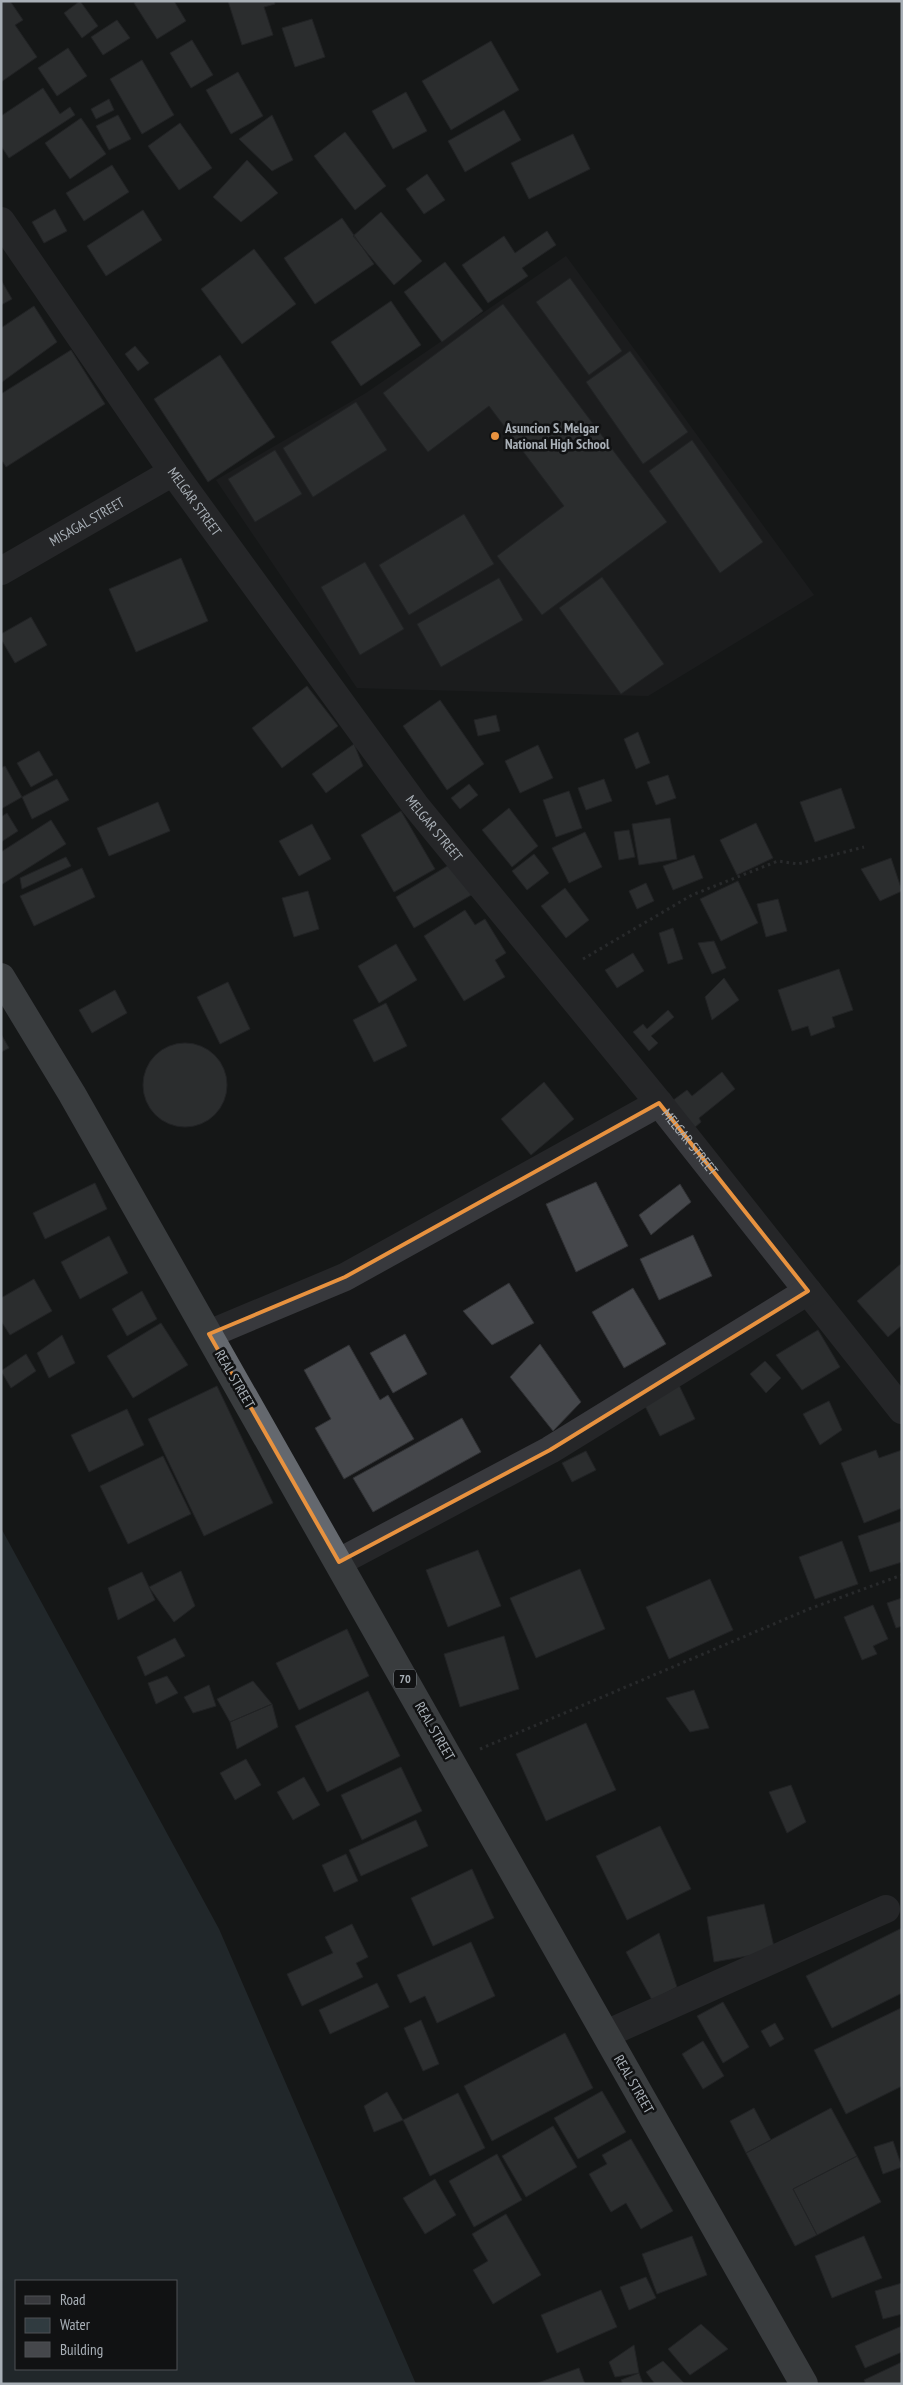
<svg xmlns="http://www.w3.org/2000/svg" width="903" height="2385" viewBox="0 0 903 2385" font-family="'PT Sans Narrow',sans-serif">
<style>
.built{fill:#222325}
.water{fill:#303b40;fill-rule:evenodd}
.building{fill:#45474b;stroke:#303134}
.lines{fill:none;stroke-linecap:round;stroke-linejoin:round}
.path{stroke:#3e4044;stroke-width:3;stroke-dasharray:2.5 4;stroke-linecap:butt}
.minor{stroke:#38393d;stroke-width:28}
.highway{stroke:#64686e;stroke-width:28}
.marked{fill:none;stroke:#e8923f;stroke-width:4;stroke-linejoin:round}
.poi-dot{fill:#e8923f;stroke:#111213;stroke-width:2}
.labels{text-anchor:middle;stroke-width:5;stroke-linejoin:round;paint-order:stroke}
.shield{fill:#111213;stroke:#7b8186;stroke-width:1}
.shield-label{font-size:12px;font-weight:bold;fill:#a9b0b7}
.poi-label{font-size:14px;font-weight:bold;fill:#a9b0b7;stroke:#111213;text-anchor:start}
.street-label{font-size:14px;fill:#a9b0b7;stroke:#111213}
</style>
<rect width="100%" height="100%" fill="#161718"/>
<path class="built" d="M566 256 814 595 648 696 357 688 216 480 366 393Z"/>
<path class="water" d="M1 1528 219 1929 416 2384H1ZM16 2281H176V2369H16Z"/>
<path class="building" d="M1 1H10L23 20 15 25 37 57 1 82Z
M80 1 98 26 82 38 64 13Z
M137 1H174L186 21 157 39 134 3Z
M228 1H274L275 4 264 7 273 35 242 45Z
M312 19 325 57 295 67 282 28Z
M117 20 130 38 103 55 91 37Z
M192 40 213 75 191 88 170 53Z
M491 41 519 90 451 130 422 81Z
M68 48 87 76 57 96 38 68Z
M142 60 174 115 142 134 110 79Z
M238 72 263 116 231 134 206 90Z
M43 88 60 114 70 107 75 115 9 158 1 146V116Z
M406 92 427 131 393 149 372 111Z
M109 99 114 110 96 119 91 109Z
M504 110 521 140 465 172 448 141Z
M118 115 131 139 109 150 96 126Z
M272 115 293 160 272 171 239 139Z
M81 118 106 154 70 179 45 143Z
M180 123 212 168 179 190 148 146Z
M345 132 386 186 355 210 314 156Z
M573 134 590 169 529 199 511 163Z
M247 160 278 193 241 222 213 197Z
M112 165 129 192 84 221 66 193Z
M427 174 445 200 424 214 406 189Z
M55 209 67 231 44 243 32 222Z
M143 210 162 240 106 276 87 246Z
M381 212 422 261 394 285 353 236Z
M342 218 374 264 315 304 284 258Z
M547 231 556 245 522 268 528 276 488 303 462 265 504 236 515 253Z
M254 249 296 304 242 344 201 289Z
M445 262 483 311 442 342 404 292Z
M570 278 622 351 589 375 536 302Z
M1 280 12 299 1 305Z
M391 301 421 345 361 386 331 342Z
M503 304 667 522 542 615 497 556 564 506 489 406 428 452 383 393Z
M34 306 57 342 2 382 1 328Z
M135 346 149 363 138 371 125 354Z
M71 350 105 404 6 467 1 459V394Z
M630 351 688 432 643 464 586 382Z
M220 355 275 437 208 482 154 399Z
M356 402 387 450 313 497 283 448Z
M692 440 763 542 720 573 649 471Z
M275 450 302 494 255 522 228 479Z
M464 514 494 564 409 615 379 565Z
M181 558 208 621 136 652 109 589Z
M365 562 404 629 360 655 321 587Z
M602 577 664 664 621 694 559 608Z
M499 578 523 620 441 667 417 624Z
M31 617 47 645 15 663 1 639V634Z
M307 686 338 726 282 768 252 728Z
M440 700 484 764 447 790 403 726Z
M496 715 500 731 478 736 474 720Z
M638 732 650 763 636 769 624 739Z
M354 744 363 766 326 793 312 774Z
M538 745 553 778 520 793 505 761Z
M39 751 53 775 31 787 17 763Z
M5 766 22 797 1 809V768Z
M668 775 676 798 656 805 647 782Z
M57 779 69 800 32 819 22 797Z
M604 779 612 801 586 810 578 788Z
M469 784 478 795 460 809 451 798Z
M841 788 855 828 815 842 800 802Z
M569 791 582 828 556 837 543 800Z
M158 802 170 831 109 856 97 828Z
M509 808 538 846 512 867 482 830Z
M401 811 435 869 394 892 361 835Z
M7 813 18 831 1 842V817Z
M670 818 677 859 639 865 632 824Z
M51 820 66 844 1 885V852Z
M756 823 773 858 737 875 720 840Z
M312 824 331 859 299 876 279 841Z
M629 830 635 857 619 860 614 832Z
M585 832 602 867 569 883 552 848Z
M534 854 549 873 527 890 512 871Z
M694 855 703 878 673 890 663 866Z
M66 857 71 866 22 889 20 878Z
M891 858 902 891 880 901 861 869Z
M454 862 473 894 414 928 396 897Z
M82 868 95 897 34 926 20 896Z
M738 881 758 923 721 941 700 899Z
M646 883 654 901 637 909 629 891Z
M565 888 589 920 566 938 541 906Z
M308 891 319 929 294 937 282 898Z
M778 899 787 931 766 937 757 904Z
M465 910 475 925 485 919 506 953 495 960 505 977 464 1001 424 936Z
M673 928 683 959 668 964 659 933Z
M714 941 726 968 712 974 698 943Z
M396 944 417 980 379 1003 358 966Z
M633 953 644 971 617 988 605 970Z
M839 969 853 1010 832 1017 835 1027 811 1036 808 1026 792 1031 778 990Z
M724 978 739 1000 712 1020 705 997Z
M228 982 250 1029 220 1044 197 997Z
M115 990 127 1013 92 1033 79 1010Z
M386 1003 407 1046 374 1062 353 1020Z
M668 1010 674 1017 651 1036 658 1043 649 1051 633 1032 643 1024 647 1029Z
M1 1034 9 1048 1 1052Z
M143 1085a42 42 0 1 1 84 0a42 42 0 1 1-84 0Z
M722 1072 735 1089 699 1118 701 1122 694 1128 672 1101 687 1090 692 1096Z
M544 1082 574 1119 531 1155 501 1119Z
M596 1182 628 1246 576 1272 546 1204Z
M95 1183 107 1209 45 1239 33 1213Z
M680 1184 691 1202 651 1235 639 1215Z
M693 1235 712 1276 659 1300 640 1259Z
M109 1236 128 1273 80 1299 61 1262Z
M902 1263V1325L888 1337 857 1301Z
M34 1279 52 1311 10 1335 1 1321V1298Z
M509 1283 534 1323 492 1345 463 1311Z
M633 1288 666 1344 624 1368 592 1312Z
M142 1291 157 1319 127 1336 112 1309Z
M161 1323 188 1365 133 1398 107 1356Z
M818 1330 840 1367 802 1390 776 1355Z
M405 1334 427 1374 393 1393 370 1353Z
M62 1335 75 1363 49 1378 37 1353Z
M540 1344 581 1402 553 1431 510 1377Z
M349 1345 380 1400 388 1395 414 1439 344 1479 315 1428 331 1419 304 1370Z
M26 1354 36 1371 11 1388 1 1371Z
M765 1361 781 1378 766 1393 750 1374Z
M677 1381 695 1419 660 1436 641 1398Z
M217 1386 273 1503 204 1536 148 1419Z
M829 1401 842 1430 820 1445 803 1414Z
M127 1409 144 1445 89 1472 71 1435Z
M462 1418 481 1452 373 1512 353 1478Z
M876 1450 879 1458 902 1450V1508L864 1523 841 1463Z
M586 1451 596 1470 572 1482 562 1463Z
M163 1456 191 1514 128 1544 100 1486Z
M902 1521V1562L870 1572 858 1536Z
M842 1541 858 1584 815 1599 799 1557Z
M478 1550 501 1606 448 1627 426 1570Z
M580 1569 605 1629 536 1658 510 1598Z
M181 1571 195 1606 174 1622 149 1587Z
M142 1572 155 1600 118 1620 108 1588Z
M710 1579 733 1630 669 1659 646 1607Z
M902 1598V1626L896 1628 887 1603Z
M873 1605 888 1639 873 1646 877 1654 862 1660 844 1617Z
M347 1629 369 1676 299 1710 276 1663Z
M504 1636 519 1689 460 1707 444 1654Z
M175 1638 185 1656 145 1676 137 1657Z
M167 1676 178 1693 156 1704 148 1683Z
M253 1681 272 1704 230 1722 217 1699Z
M209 1685 216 1706 193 1713 184 1697Z
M694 1690 709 1728 690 1732 666 1698Z
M368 1691 400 1756 327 1792 295 1726Z
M272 1704 278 1727 237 1749 230 1722Z
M586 1723 616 1790 546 1821 516 1754Z
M246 1759 261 1785 235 1800 220 1773Z
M401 1767 422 1811 362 1840 341 1795Z
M304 1777 320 1805 293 1820 277 1792Z
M791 1785 806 1822 787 1833 769 1792Z
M416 1820 428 1846 361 1876 349 1850Z
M660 1826 691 1889 627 1920 596 1856Z
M346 1854 358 1881 334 1892 322 1865Z
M472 1869 494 1918 433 1946 411 1898Z
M764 1904 775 1951 714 1962 707 1917Z
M352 1924 368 1957 356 1963 363 1977 302 2006 287 1974 333 1953 325 1937Z
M902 1928V1993L832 2028 806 1976Z
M659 1933 677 1987 652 2000 626 1952Z
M471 1942 495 1996 437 2023 425 1996 410 2003 397 1975Z
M377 1983 389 2007 330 2034 319 2010Z
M723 2002 749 2047 723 2063 697 2016Z
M901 2008 902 2086 846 2114 814 2050Z
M421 2020 439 2064 423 2071 404 2028Z
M775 2023 784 2039 770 2047 761 2031Z
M565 2033 593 2088 492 2141 464 2086Z
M703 2041 724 2076 703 2089 682 2054Z
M602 2091 626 2132 578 2159 554 2118Z
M387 2092 403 2120 374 2132 364 2106Z
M458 2093 485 2148 430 2176 403 2120Z
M754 2108 771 2140 746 2153 730 2121Z
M831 2108 857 2156 793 2189 817 2235 795 2246 746 2153Z
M553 2126 577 2167 526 2197 502 2156Z
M631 2139 673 2211 641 2229 626 2203 611 2212 589 2174 607 2164 602 2155Z
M893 2141 902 2167 883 2174 874 2147Z
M497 2154 522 2200 474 2227 449 2181Z
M857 2156 881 2202 817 2235 793 2189Z
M435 2179 456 2215 425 2234 403 2198Z
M506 2214 541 2275 493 2304 473 2270 488 2261 472 2234Z
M692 2236 707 2275 657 2294 642 2254Z
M864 2236 882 2278 832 2298 815 2256Z
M646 2277 656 2298 629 2310 620 2287Z
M902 2283V2314L883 2319 875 2291Z
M601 2290 617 2327 557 2353 541 2315Z
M701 2324 728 2349 690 2375 668 2349Z
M902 2326V2352L865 2368 855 2346Z
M634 2345 639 2373 615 2377 609 2362Z
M663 2361 685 2384H655L646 2372Z
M902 2362V2384H866L864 2380Z
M579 2368 585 2384H535Z
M639 2373 643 2384H623L621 2380Z"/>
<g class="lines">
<path class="path" d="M583 959 692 895 778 861 798 864 864 847
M480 1749 809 1609 902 1575"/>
<g class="minor">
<path id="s1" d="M1 221 173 472 415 805 659 1103 902 1410"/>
<path id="s2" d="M1 571 173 472"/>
<path d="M209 1334 345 1277 659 1103"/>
<path d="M339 1562 550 1450 808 1291"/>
<path d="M606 2034 886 1909"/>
</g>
<path class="highway" d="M1 977 72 1094 804 2384"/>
</g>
<path d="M0 0H903V2385H0ZM659 1103 808 1291 550 1450 339 1562 209 1334 345 1277Z" fill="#161718" fill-opacity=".55" fill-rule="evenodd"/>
<path class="marked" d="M659 1103 808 1291 550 1450 339 1562 209 1334 345 1277Z"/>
<circle class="poi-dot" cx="495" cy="436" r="5"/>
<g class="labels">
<rect class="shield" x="394" y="1669.5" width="22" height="19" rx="4"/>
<g class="shield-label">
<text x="405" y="1683">70</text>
</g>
<g class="poi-label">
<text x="505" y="433">Asuncion S. Melgar<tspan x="505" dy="16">National High School</tspan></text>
</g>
<g class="street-label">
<text dy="5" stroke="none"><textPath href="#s1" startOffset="341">MELGAR STREET</textPath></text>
<text dy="5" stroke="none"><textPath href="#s2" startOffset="99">MISAGAL STREET</textPath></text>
<text dy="5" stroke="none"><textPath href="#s1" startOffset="746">MELGAR STREET</textPath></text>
<text dy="5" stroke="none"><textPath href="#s1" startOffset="1151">MELGAR STREET</textPath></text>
<text transform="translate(235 1379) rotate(60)" y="5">REAL STREET</text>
<text transform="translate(435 1731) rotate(60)" y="5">REAL STREET</text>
<text transform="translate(634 2084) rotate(60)" y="5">REAL STREET</text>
</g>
</g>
<rect width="903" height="2385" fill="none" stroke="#a9b0b7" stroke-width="5"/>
<rect x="15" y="2280" width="162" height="90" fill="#111213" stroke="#4e5155"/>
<rect x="25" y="2296" width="25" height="8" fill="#38393d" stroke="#4e5155"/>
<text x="60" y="2305" font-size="15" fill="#a9b0b7">Road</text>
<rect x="25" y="2318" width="25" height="15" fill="#303b40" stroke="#4e5155"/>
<text x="60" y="2330" font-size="15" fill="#a9b0b7">Water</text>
<rect x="25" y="2342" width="25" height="15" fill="#45474b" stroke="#4e5155"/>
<text x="60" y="2355" font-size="15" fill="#a9b0b7">Building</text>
</svg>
